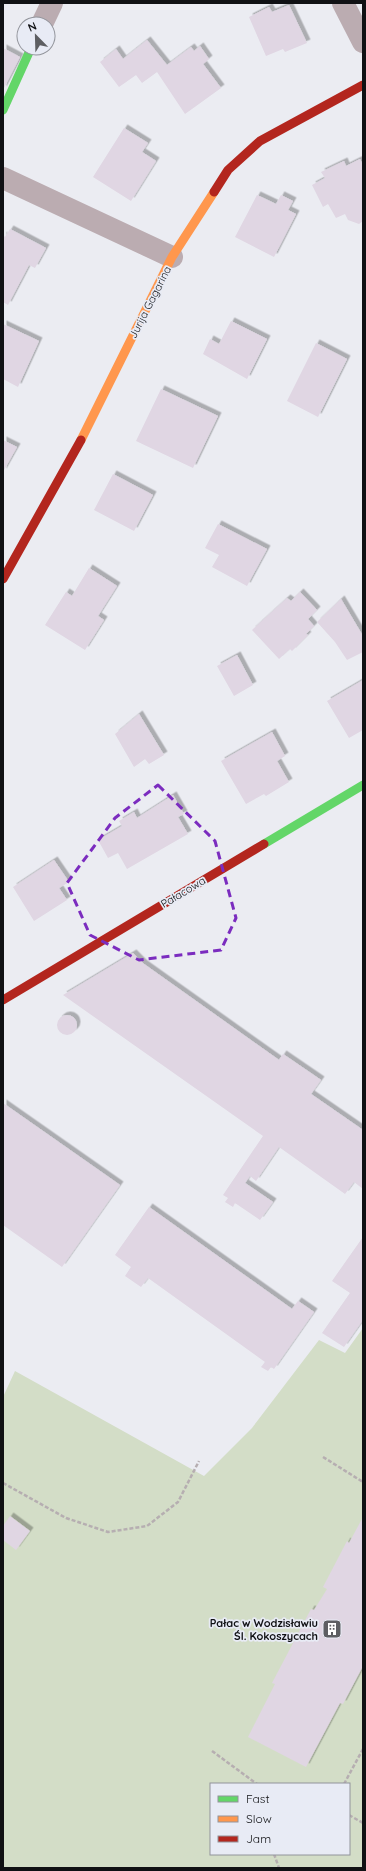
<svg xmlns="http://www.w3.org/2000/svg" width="366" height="1871" viewBox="0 0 366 1871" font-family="Quicksand,sans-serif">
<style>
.green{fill:#d3ddc7;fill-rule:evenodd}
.building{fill:#e0d6e3;filter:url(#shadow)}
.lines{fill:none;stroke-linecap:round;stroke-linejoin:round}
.path{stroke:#b6aeb1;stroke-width:2.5;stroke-dasharray:4 2;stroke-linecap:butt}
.street{stroke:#bbacb1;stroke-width:22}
.fast{stroke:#63d668;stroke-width:9}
.slow{stroke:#ff974d;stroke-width:9}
.jam{stroke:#b3261e;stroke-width:9}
.marked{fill:none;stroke:#7b2cbf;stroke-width:3;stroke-dasharray:8 5;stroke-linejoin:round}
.labels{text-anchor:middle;stroke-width:3.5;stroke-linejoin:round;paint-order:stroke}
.street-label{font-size:11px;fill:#101114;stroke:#e8ebf5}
.poi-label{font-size:11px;font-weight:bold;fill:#101114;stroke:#e8ebf5;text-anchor:end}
</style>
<defs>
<filter id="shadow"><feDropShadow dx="3.5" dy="-3.5" stdDeviation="0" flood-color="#0004"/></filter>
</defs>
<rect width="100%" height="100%" fill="#ebecf2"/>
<path class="green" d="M363 1328V1868H3V1397L15 1371 204 1476 252 1428 319 1340 345 1353ZM211 1784H349V1854H211Z"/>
<path class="building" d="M289 5 307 43 285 52 283 49 266 56 249 17 269 7 272 12Z
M147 40 167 65 191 47 194 51 200 46 209 59 203 64 221 88 185 114 157 72 142 83 136 75 119 87 100 62 116 49 123 59Z
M3 48 20 57 3 90Z
M124 128 148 143 142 152 156 161 131 201 93 177Z
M360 159 363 165V221L359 224 348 220 345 214 336 218 328 204 323 207 312 185 325 178 321 172 344 161 346 166Z
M257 195 276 204 281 195 293 201 288 210 296 214 274 257 235 237Z
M10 229 46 248 35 268 29 265 8 305 3 302V235L5 237Z
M231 321 267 339 247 379 203 354 210 339 219 344Z
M3 324 39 341 18 387 3 379Z
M316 343 347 359 318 417 287 401Z
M161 389 218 416 193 468 136 441Z
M3 440 17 447 3 472Z
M113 474 153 495 134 531 94 510Z
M218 524 267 549 247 586 212 567 219 555 205 548Z
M89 568 117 586 98 616 104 620 85 650 45 625 66 592 72 596Z
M300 592 317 610 308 619 314 626 306 634 308 635 292 651 290 649 279 659 252 630 287 598 291 601Z
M341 599 363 636V652L347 660 335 642 317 622Z
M237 655 253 685 234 696 217 666Z
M363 680V730L349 738 327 701Z
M139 714 164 755 149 764 145 759 134 767 115 734Z
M272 732 285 756 277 761 289 782 266 796 264 794 246 804 221 761Z
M173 795 184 814 178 817 188 834 127 869 118 853 108 858 98 840 122 826 119 821 134 812 137 818Z
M54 860 69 882 59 888 67 900 34 921 13 887Z
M133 953 144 964 279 1060 283 1054 321 1080 311 1094 363 1130V1189L354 1182 345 1194 279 1147 256 1181 250 1176 245 1183 273 1202 260 1220 235 1203 233 1207 225 1202 228 1198 223 1195 263 1136 63 995Z
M57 1025a10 10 0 1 1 20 0a10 10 0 1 1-20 0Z
M3 1103 120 1185 62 1267 3 1225Z
M149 1207 292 1309 298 1301 314 1312 274 1369 271 1367 268 1371 261 1367 265 1362 148 1278 141 1287 125 1276 131 1267 115 1255Z
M363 1237V1320L344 1347 322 1333 350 1293 332 1281Z
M10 1516 30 1531 16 1550 3 1540V1526Z
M363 1517V1666L343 1704 340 1703 306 1767 248 1737 275 1684 272 1683 311 1609 314 1610 327 1589 323 1587 347 1541 349 1543Z"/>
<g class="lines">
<path class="path" d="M323 1457 363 1482
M3 1483 66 1518 108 1532 147 1526 178 1502 199 1461
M212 1751 257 1784
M344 1784 363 1749
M349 1815 363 1823
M274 1854 279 1868"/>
<path class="street" d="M343 3 363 42
M42 24 52 3
M3 178 172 257"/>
<path class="fast" d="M3 110 31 48
M264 844 363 785"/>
<path class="slow" d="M81 440 172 257 214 192"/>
<path class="jam" d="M214 192 228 170 260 141 363 85
M3 579 81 440
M3 1000 264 844"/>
</g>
<path class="marked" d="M158 785 215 841 236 918 221 950 139 960 90 935 67 883 115 818Z"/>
<defs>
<symbol id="building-square" viewBox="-11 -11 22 22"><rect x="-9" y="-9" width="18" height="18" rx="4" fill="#5d5e62" stroke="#e8ebf5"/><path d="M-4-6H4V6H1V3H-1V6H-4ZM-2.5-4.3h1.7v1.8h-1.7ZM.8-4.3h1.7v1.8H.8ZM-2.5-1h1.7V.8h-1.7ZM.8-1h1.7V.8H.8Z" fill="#fff"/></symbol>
</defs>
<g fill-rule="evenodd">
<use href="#building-square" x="321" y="1618" width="22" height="22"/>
</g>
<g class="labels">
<g class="street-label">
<text transform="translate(150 302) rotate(-63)" y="4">Jurija Gagarina</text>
<text transform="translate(183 892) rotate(-31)" y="4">Pałacowa</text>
</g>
<g class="poi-label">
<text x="318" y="1627">Pałac w Wodzisławiu<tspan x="318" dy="13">Śl. Kokoszycach</tspan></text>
</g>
</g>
<rect width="366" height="1871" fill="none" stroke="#101114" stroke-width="8"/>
<rect x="210" y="1783" width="140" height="72" fill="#e8ebf5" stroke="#92949b"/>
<rect x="218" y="1796" width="20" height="6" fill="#63d668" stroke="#92949b"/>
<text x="246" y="1803" font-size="12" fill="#101114">Fast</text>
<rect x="218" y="1816" width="20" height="6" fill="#ff974d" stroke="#92949b"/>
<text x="246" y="1823" font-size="12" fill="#101114">Slow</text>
<rect x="218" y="1836" width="20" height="6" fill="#b3261e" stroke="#92949b"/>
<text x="246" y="1843" font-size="12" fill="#101114">Jam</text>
<g transform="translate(36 36) rotate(337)"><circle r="19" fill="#e8ebf5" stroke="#92949b"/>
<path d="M0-3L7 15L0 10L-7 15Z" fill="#5d5e62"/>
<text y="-6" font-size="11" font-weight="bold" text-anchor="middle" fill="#101114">N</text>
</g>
</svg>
